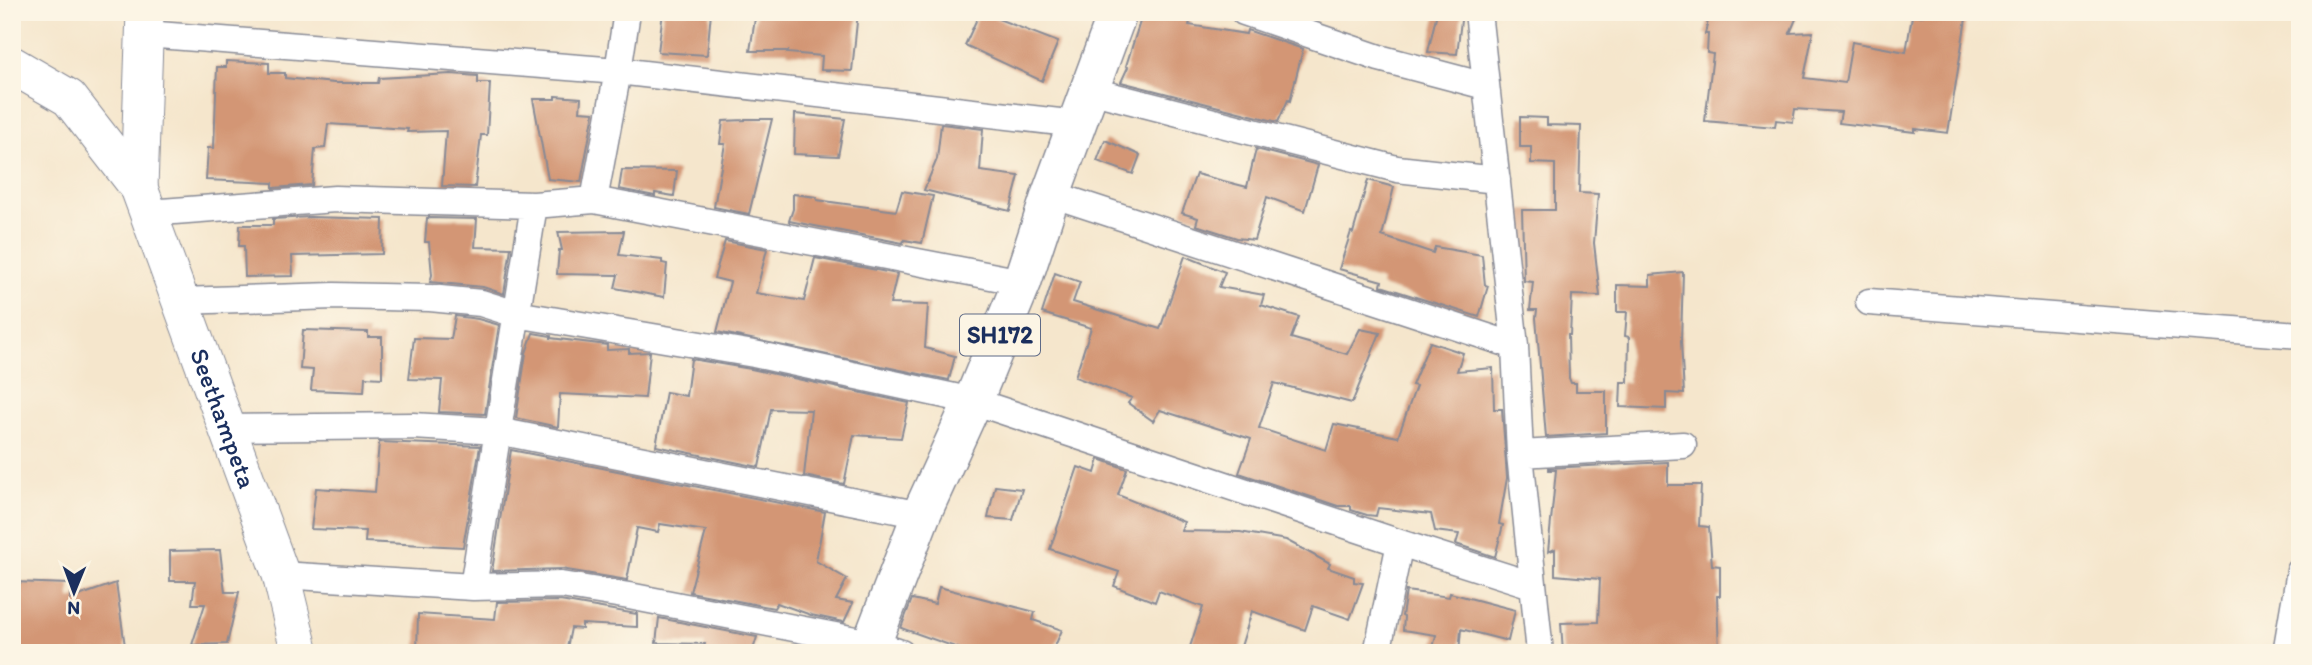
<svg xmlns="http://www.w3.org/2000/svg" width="2312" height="665" viewBox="0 0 2312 665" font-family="Itim,sans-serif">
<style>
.building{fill:#d39675}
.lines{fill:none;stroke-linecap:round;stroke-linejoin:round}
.street-casing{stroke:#888a95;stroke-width:29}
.secondary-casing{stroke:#888a95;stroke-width:39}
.primary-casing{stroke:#888a95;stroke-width:41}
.street{stroke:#fff;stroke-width:26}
.secondary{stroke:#fff;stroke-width:37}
.primary{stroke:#fff;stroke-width:38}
.labels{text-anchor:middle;stroke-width:6;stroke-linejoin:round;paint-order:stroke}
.shield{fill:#fcf5e5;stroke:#5e6a86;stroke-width:2}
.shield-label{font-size:24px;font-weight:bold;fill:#1b2f5e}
.street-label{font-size:26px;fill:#1b2f5e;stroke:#fcf5e5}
</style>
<rect width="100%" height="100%" fill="#fcf5e5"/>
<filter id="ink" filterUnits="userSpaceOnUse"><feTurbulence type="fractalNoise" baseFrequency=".0143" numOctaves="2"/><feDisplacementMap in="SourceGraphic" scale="14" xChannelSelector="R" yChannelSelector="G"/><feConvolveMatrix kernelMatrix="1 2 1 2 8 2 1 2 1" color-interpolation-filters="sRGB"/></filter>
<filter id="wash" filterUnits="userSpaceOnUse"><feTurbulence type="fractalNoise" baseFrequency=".00686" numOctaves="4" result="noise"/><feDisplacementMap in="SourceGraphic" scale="28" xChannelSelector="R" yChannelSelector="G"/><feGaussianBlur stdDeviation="1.57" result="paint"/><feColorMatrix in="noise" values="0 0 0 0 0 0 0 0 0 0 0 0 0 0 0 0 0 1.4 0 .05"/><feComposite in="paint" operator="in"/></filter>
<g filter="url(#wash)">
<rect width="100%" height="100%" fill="#f5e6cc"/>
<g id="blocks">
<path class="building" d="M663 12H711L707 55 658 52Z
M756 12H858L852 71 821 70 822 56 787 53 788 51H750Z
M980 12 1058 42 1042 81 965 45Z
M1143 12H1193L1189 25 1246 34 1247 30 1303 49 1290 101 1288 100 1278 122 1121 82 1128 67 1126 66Z
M1437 12H1462L1457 54 1428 52Z
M1710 12H1799L1790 33 1813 32 1804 78 1845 83 1852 42 1906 52 1912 16H1923L1924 12H1967L1948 133 1915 129V132L1839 123 1841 112 1795 109 1793 122 1776 120 1775 127 1705 121 1713 54 1707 53 1708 34H1705Z
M226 61 269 63V73H285V78L334 83H378L379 78 451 74 478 76V83H490L487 135H481L475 187 442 186 446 131 407 132 408 129 328 124 325 148 315 149 312 185 273 188V183L206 180 208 148H214L217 67H226Z
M555 96 581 98 580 111 594 112 581 182 548 179 533 99H555Z
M795 114 845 119 838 156 794 154Z
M1520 117 1547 118V125L1581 126 1579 193 1598 194 1594 243 1600 296 1572 295 1570 335H1568L1569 378 1571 383H1576V391H1606V433L1546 437 1536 318 1537 310H1530L1533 282 1524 281 1522 210H1555V164L1531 163V147H1520Z
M745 119H772L749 214 714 207 725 144H720L723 121 745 120Z
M941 124 983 129 980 171 1019 176 1010 211 924 190 937 159Z
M1105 140 1140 155 1133 174 1097 161Z
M1256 149 1318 165 1305 211 1267 197 1254 240 1237 238 1196 225 1198 218 1182 213 1196 174 1247 187Z
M622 170 677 171 674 196 655 193V196L619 189Z
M1368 180 1394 187 1382 236 1433 253 1435 247 1482 255 1485 285 1488 286 1479 317 1381 286 1382 281 1339 269 1351 232 1353 233Z
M902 191 933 196 922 243 904 240 903 243 789 221 793 209V194L816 197 817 200 896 211Z
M310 217 383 219 382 254 292 256 293 276 245 277 244 246H239L240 225H273V219Z
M427 218 477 219 475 247 511 248 504 294 483 287 430 282 432 275 429 242H425Z
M624 231 619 255 662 260V263L667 264 664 297 615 288 618 275 557 274 559 250H562L558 232Z
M725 241 767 249 756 293 804 301 815 258 897 274 890 304 928 305 925 348 955 356 949 380 717 332 730 282 714 278Z
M1185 256 1225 272 1219 287 1264 295 1261 305 1299 317 1291 338 1347 354 1360 329 1380 333 1352 403 1274 383 1259 428 1326 450 1334 424 1398 437 1416 386 1412 385 1430 342 1463 353 1457 371 1493 368 1494 409H1502L1507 478 1499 524 1503 525 1495 557 1456 544 1459 534 1435 531 1431 514 1378 508 1376 516 1367 515 1351 510V506H1338L1239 473 1251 439 1160 410 1153 421 1128 403 1132 398 1075 377 1091 328 1042 313 1055 273 1080 282 1073 302 1160 329Z
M1683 272 1681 342 1684 394 1666 393V409L1620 407 1621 382H1628L1629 337 1625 336 1627 312H1617V285L1650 286V275Z
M455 316 478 319 499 325 485 414 439 412 442 380 409 379 414 338 451 339Z
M303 330 368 332V337H382V378L365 377 364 392 311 390 313 370 300 369Z
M533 333 551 336V338L607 345V350L629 349V353L650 352 645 398 560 394 558 427 516 418 526 353Z
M691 359 751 369 909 403 901 438 854 435 844 484 804 476 811 410 771 409 759 467 656 446 666 392 686 396Z
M379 442 480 446 463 547 365 542 366 531 311 529 316 488 375 492Z
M511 450 825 512 816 561 847 579 836 600 853 603 844 622 811 615 777 603 774 608 690 592 706 531 660 524 658 532 637 528 627 580 561 569 492 571Z
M1099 459 1127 469 1118 495 1184 522 1181 531 1240 532 1286 540 1330 564 1328 568 1354 577V582L1363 583 1350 619 1313 606 1305 630 1252 611 1239 653H1188L1203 607 1159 591 1155 602 1114 586 1119 572 1050 549 1078 467 1095 473Z
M1668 462V485H1701L1699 526 1709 527 1712 565 1720 566V596H1717L1719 653H1563L1561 623 1598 622 1600 579 1555 575V549L1548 552 1556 470H1549V468Z
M995 486 1022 489 1013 520 988 518Z
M220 550 225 592H239L227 644 192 645 205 604H192L195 581H170V551Z
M12 582 70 584V599L116 583 126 653H12Z
M939 587 1035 612 1033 620 1062 630 1052 653H972L901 628 912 599 935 604Z
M1406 591 1449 597 1450 593 1515 610 1508 641 1461 629 1459 653H1432L1436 635 1403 630 1404 617 1402 616Z
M560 601 637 614V627L582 624V629L571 628 566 653H417L418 614 495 619 497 602Z
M659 618 757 637 752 653H703L705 644 656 643Z"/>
</g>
</g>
<g filter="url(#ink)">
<use href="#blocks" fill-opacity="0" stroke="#888a95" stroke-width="2"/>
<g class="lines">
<defs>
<path id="street" d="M1244 12 1379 58 1485 86
M1478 12 1515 346 1520 454 1540 653
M145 34 618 71 1077 124
M1089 90 1397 169 1497 180
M1051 194 1515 346
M594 200 1022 282
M148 213 335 199 534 205
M181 301 334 296 430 298 481 303 516 314 754 354 973 401 1400 543 1532 585
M1869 302 2300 335
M227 428 413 426 498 431 921 515
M1520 454 1683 445
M281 575 473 587 561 585 629 596 871 643 901 653
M473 587 534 205 594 200 618 71 627 12
M1377 653 1400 543
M2286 653 2300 571"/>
<g id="secondary">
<path id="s1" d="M12 65 69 98 139 188 281 575 300 653"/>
<path d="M139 188 145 12"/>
</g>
<path id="primary" d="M868 653 921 515 973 401 1022 282 1051 194 1118 12"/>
</defs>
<use href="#street" class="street-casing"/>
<use href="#secondary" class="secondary-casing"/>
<use href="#primary" class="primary-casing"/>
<use href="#street" class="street"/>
<use href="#secondary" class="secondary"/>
<use href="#primary" class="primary"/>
</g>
</g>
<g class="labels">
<rect class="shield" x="960" y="314.5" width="80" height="41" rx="5"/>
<g class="shield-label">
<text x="1000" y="343">SH172</text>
</g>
<g class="street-label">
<text dy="9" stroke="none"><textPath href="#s1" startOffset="425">Seethampeta</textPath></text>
</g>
</g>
<rect width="2312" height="665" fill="none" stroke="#fcf5e5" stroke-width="42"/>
<g transform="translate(74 592) rotate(181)" stroke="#fcf5e5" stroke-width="5" paint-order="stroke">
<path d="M0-5L12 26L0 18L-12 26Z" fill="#1b2f5e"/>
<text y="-10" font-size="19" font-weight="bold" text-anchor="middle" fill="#1b2f5e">N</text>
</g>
</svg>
